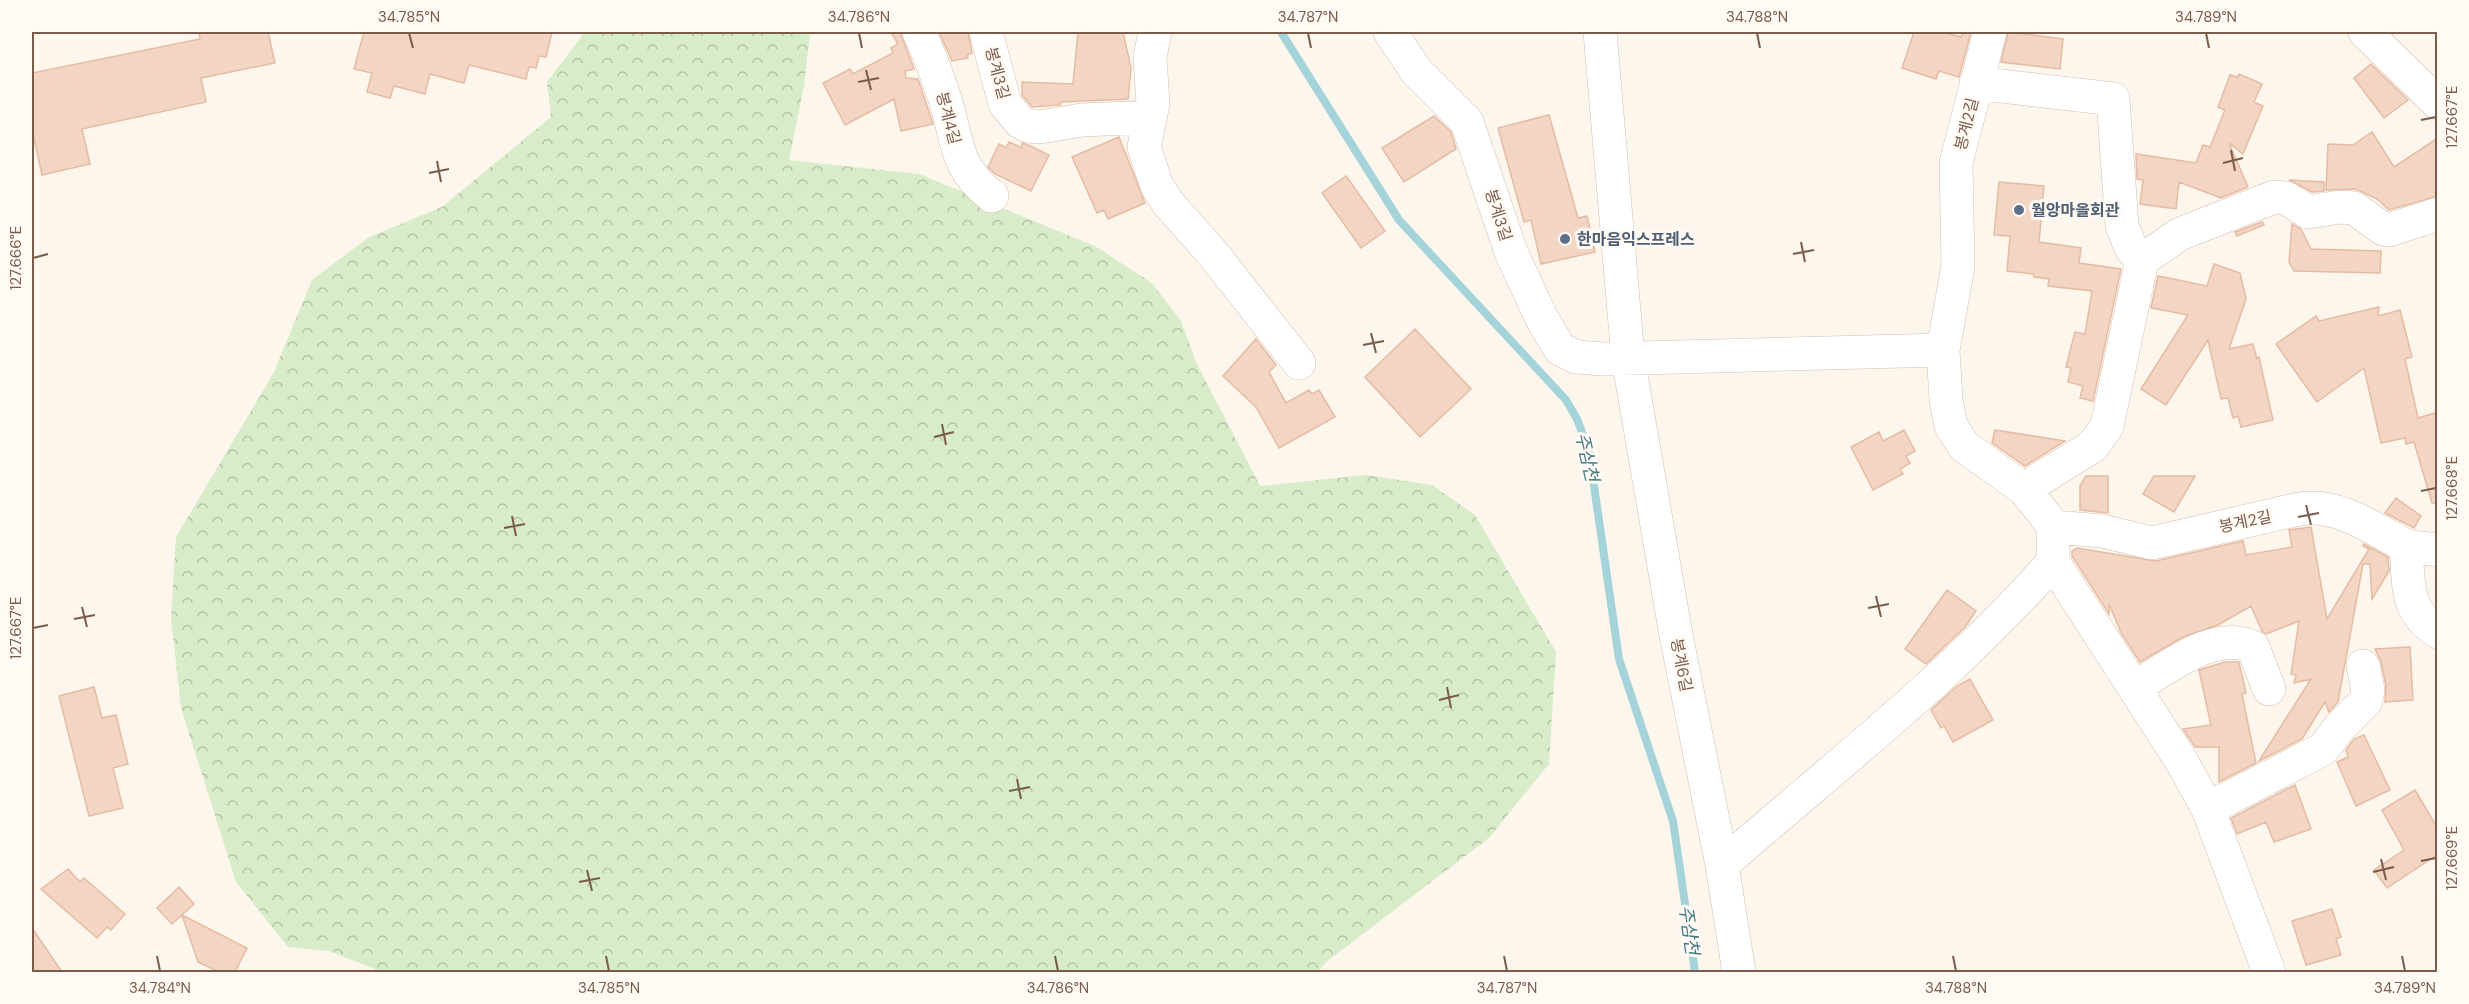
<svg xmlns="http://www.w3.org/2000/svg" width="2469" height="1004" viewBox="0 0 2469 1004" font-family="'DM Sans','Noto Sans KR',sans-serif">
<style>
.forest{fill:url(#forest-crowns)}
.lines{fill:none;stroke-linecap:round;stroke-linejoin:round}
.stream{stroke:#a5d3da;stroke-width:8}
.building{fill:#f3d5c3;stroke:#e6bba3;stroke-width:1.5}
.minor-casing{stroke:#d1beb0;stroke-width:34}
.minor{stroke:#fff;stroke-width:33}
.ticks{fill:none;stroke:#7a5c4d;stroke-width:2}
.service-dot{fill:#5c6f8a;stroke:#fffaf3;stroke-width:2}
.labels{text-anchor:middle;stroke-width:6;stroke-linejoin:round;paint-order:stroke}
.street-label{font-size:16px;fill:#7a5c4d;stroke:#fffaf3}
.service-label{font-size:16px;font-weight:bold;fill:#4e5e75;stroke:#fffaf3;text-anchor:start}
.water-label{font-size:18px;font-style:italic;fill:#437c86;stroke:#fffaf3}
.neatline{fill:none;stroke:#7a5c4d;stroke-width:2}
.ticks-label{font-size:15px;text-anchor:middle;fill:#7a5c4d}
</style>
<defs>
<pattern id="forest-crowns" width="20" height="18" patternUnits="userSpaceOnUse" patternTransform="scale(1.5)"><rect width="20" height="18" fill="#d8ecc9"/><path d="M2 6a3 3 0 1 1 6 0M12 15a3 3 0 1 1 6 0" fill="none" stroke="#b4c2a5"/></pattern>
</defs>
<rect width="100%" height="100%" fill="#fdf6ec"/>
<path class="forest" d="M585 32H810L804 86 789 160 919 174 1095 246 1152 283 1181 321 1197 364 1260 486 1367 475 1432 485 1475 515 1556 652 1549 764 1489 838 1326 962 1318 972H376L375 969 329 951 288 947 236 882 181 708 171 618 176 537 273 374 312 280 369 237 442 207 551 117 547 82Z"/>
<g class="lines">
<path class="stream" d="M1281 32 1399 220 1566 400 1577 419 1589 451 1619 659 1673 821 1695 972"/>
</g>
<path class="building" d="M199 32H268L275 63 201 78 206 102 82 129 90 164 42 175 32 129V73L200 39Z
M364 32H552L546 57 539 56 536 68 529 67 526 79 469 65 464 83 430 74 425 94 394 86 390 98 367 92 372 73 354 69Z
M891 32H900L914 69 905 71 906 78 918 79 933 124 901 131 894 99 845 125 823 83 850 69 853 74 893 53 891 48 898 44Z
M939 32H968L972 53 967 55 968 58 952 61Z
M1078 32H1123L1131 68 1128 99 1061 102 1060 105 1032 107 1022 95V82L1073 84Z
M1914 32H1942L1961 37 1963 32H1971L1959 77 1939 71 1936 79 1902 68Z
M2008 32 2063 39 2060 69 2001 62Z
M2371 64 2408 100 2384 118 2354 78Z
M2239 74 2262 84 2254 102 2263 106 2243 154 2229 143 2248 187 2221 198 2179 182 2176 209 2140 204 2143 180 2137 179 2136 154 2196 163 2203 145 2210 147 2225 110 2218 107 2230 75 2238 77Z
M1549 115 1578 218 1587 216 1595 252 1541 264 1531 220 1524 222 1498 128Z
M1434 116 1451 132 1456 149 1404 182 1382 148Z
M2372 132 2394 167 2438 138V196L2389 210 2377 199 2356 189 2326 190 2328 144 2353 145Z
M1119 137 1145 203 1108 219 1104 210 1097 213 1072 157Z
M1009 142 1022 148V143L1028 145 1049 155 1031 191 995 174 988 167 999 144 1006 148Z
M1346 176 1385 231 1361 248 1322 193Z
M2289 180 2324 182V191L2312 192Z
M1999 182 2044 186 2039 242 2081 248 2079 263 2121 269 2093 401 2080 398 2083 386 2068 382 2071 368 2066 367 2075 332 2085 334 2092 291 2048 286 2049 279 2034 277V274L2007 271 2010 236 1994 235Z
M2262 222 2264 225 2237 236 2235 232Z
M2292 224 2301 229 2311 249 2381 251 2380 273 2294 271 2289 262Z
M2214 264 2240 273 2246 299 2229 349 2253 344 2257 359 2259 357 2273 420 2241 427 2238 416 2233 418 2228 398 2221 399 2208 340 2166 405 2141 389 2188 315 2151 308 2158 276 2207 286Z
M2379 307 2378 316 2400 310 2412 357 2405 359 2418 418 2438 412V503H2432L2414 442 2406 444 2405 438 2381 443 2364 368 2317 402 2276 344 2316 316 2319 321Z
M1415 329 1471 389 1420 437 1365 377Z
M1256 339 1276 365 1269 372 1286 403 1309 390 1312 394 1319 390 1335 417 1279 448 1256 407 1223 376Z
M1904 430 1915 451 1906 456 1910 463 1900 469 1903 474 1873 490 1851 447 1879 432 1883 441Z
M1995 430 2065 441 2025 466 1992 443Z
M2086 476H2108V513L2080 510V486Z
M2154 476H2195L2174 512 2143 494Z
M2396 498 2421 516 2414 528 2385 513Z
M2311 527 2327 619 2369 549 2363 546 2364 544 2388 557 2389 571 2372 599 2370 564H2363L2338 702 2329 712 2325 702 2302 739 2259 761 2311 679 2294 683 2296 675 2291 674 2299 621 2266 634 2262 631 2251 606 2218 625 2183 637 2140 662 2121 633 2109 604V614L2072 556V551L2077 548 2156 561 2243 541 2246 555 2292 547 2289 530Z
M1947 590 1976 611 1965 627 1926 664 1905 649Z
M2410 647 2413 700 2385 702 2386 686 2381 662 2375 649Z
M2225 662H2239L2240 667 2246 693 2242 694 2256 763 2219 782V747H2195L2183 729 2211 725 2199 670Z
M1970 679 1993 720 1953 742 1944 726 1941 728 1931 710 1957 686Z
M94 687 102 718 116 715 128 764 113 768 123 808 89 816 59 696Z
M2364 735 2390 790 2356 806 2337 762 2348 757 2346 750 2354 739Z
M2295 785 2311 829 2274 842 2266 822 2237 834 2231 818Z
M2415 790 2438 829V854L2387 888 2374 870 2404 850 2382 810Z
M68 869 80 882 84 878 125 914 111 930 107 927 97 938 41 889Z
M179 887 194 904 182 915 247 948 235 972H219L198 962 182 915 172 924 157 908Z
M2332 909 2341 937 2336 939 2341 955 2306 965 2292 921Z
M32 928 62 972H32Z"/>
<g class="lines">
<defs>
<path id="minor" d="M919 32C930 55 938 78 946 102 958 142 955 168 992 196
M986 32 1005 104 1020 122 1028 126 1040 127 1082 120 1150 117
M1155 32 1150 57 1153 104 1144 147 1157 186 1168 203 1213 254 1299 363
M1390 32 1417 72 1467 122 1511 252 1541 317 1560 349 1576 357 1602 359 1943 350
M1600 32 1628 358 1676 635 1722 865 1739 972
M1990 32 1956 163 1958 266 1943 350 1946 400 1951 426 1964 446 2024 489 2045 515 2053 527V562L2182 762 2208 809 2269 972
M2365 32 2438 103
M1976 83 2113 99 2122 226 2131 248 2142 260 2107 426 2093 446 2024 489
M2142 260 2180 234 2274 197 2286 198 2308 212 2340 207 2354 208 2383 229 2389 230 2438 214
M2053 527 2102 531 2152 543 2299 509C2339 503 2372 528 2406 546 2409 582 2404 611 2438 632
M2406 546 2438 550
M2135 687C2168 668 2214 629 2253 647L2269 689
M2208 809 2323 749 2339 728 2366 701 2368 690 2363 666
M1722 865C1834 767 1955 674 2053 562"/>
</defs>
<use href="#minor" class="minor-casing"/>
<use href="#minor" class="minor"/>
</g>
<path class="ticks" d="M409 33 413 48M859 33 862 48M1308 33 1311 48M1757 33 1760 48M2206 33 2209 48M866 70 871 90M858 82 879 78M2421 120 2436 117M2231 150 2235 171M437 161 441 182M2223 163 2243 158M429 173 449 169M1801 242 1805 262M1793 254 1814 250M33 258 48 254M1371 333 1376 353M1363 345 1384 341M942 424 946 445M934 437 954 432M2421 491 2436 488M2306 505 2311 525M512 516 516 536M2298 517 2319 513M504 528 525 524M1876 596 1881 617M82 607 87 627M1868 608 1889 604M74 619 95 615M33 628 48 625M1447 687 1451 708M1439 700 1459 695M1017 779 1021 799M1009 791 1030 787M2381 859 2386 880M2421 861 2436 858M587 870 592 891M2373 872 2394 867M579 882 600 878M157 956 160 971M606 956 609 971M1055 956 1058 971M1504 956 1507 971M1953 956 1956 971M2402 956 2405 971"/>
<g class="service-dot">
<circle cx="2019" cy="210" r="6"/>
<circle cx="1565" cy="239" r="6"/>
</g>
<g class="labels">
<g class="street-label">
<text transform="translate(998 73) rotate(75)" y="6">봉계3길</text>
<text transform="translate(949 118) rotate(75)" y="6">봉계4길</text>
<text transform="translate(1966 124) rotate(-76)" y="6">봉계2길</text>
<text transform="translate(1499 215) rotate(72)" y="6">봉계3길</text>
<text transform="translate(2245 521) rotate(-12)" y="6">봉계2길</text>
<text transform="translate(1682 665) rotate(79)" y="6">봉계6길</text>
</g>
<g class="service-label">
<text x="2031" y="216">월앙마을회관</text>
<text x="1577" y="245">한마음익스프레스</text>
</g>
<g class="water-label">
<text transform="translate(1587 457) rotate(77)" y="6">주삼천</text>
<text transform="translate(1689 930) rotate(82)" y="6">주삼천</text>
</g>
</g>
<rect width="2469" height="1004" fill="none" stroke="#fffaf3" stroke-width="66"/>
<rect x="33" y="33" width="2403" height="938" class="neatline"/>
<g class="ticks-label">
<text x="409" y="22">34.785°N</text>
<text x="859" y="22">34.786°N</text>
<text x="1308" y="22">34.787°N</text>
<text x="1757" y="22">34.788°N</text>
<text x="2206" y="22">34.789°N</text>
<text transform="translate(2452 117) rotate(-90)" y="5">127.667°E</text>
<text transform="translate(16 258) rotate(-90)" y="5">127.666°E</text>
<text transform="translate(2452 488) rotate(-90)" y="5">127.668°E</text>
<text transform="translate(16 628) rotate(-90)" y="5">127.667°E</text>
<text transform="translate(2452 858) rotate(-90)" y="5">127.669°E</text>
<text x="160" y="993">34.784°N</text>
<text x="609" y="993">34.785°N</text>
<text x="1058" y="993">34.786°N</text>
<text x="1507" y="993">34.787°N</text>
<text x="1956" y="993">34.788°N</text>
<text x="2405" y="993">34.789°N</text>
</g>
</svg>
